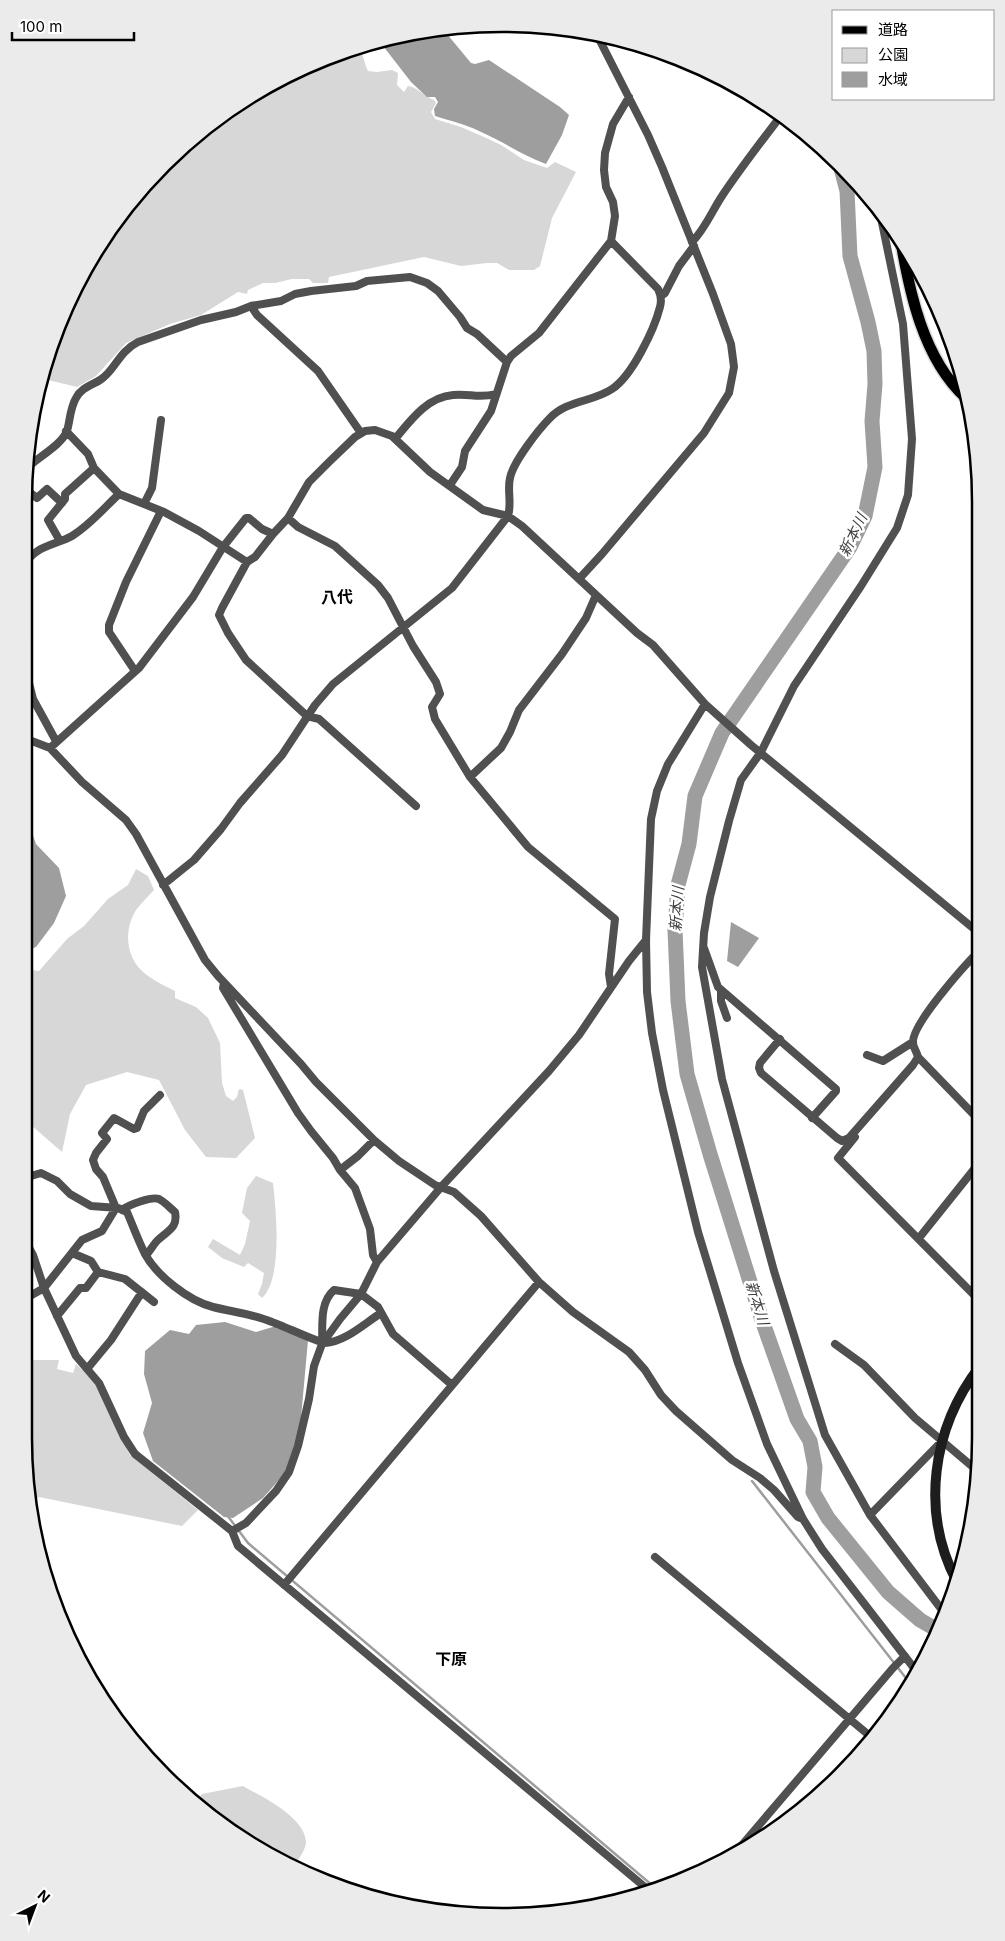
<svg xmlns="http://www.w3.org/2000/svg" width="1005" height="1941" viewBox="0 0 1005 1941" font-family="Inter,'Noto Sans JP',sans-serif">
<style>
.green{fill:#d7d7d7}
.water{fill:#9e9e9e}
.lines{fill:none;stroke-linecap:round;stroke-linejoin:round}
.stream{stroke:#9e9e9e;stroke-width:2.5}
.river{stroke:#9e9e9e;stroke-width:15}
.primary-casing{stroke:#dbdbdb;stroke-width:14}
.street{stroke:#505050;stroke-width:8}
.secondary{stroke:#1d1d1d;stroke-width:10}
.primary{stroke:#000;stroke-width:11}
.labels{text-anchor:middle;stroke-width:5;stroke-linejoin:round;paint-order:stroke}
.water-label{font-size:15px;font-style:italic;fill:#3f3f3f;stroke:#fff}
.quarter-label{font-size:16px;font-weight:bold;fill:#000;stroke:#fff}
.rim{fill:none;stroke:#000;stroke-width:2.5}
</style>
<rect width="100%" height="100%" fill="#fff"/>
<path class="green" d="M358 47C364 55 364 63 368 71L377 72 392 70 398 73 397 85 404 92 408 86C417 87 425 97 434 100L436 103 431 112 435 119 461 127 484 137 501 145 524 160 547 168 555 162 576 172 552 218 540 266 534 270H509L497 263H487L461 266 424 257 329 277 328 283H313L309 279H292L275 283H263L248 290 247 294 238 292 201 315 170 324 126 343 96 376 77 387 40 378 73 290 123 211 187 142 263 88 349 49Z
M136 869 148 876 154 890C148 897 141 903 136 910 125 928 125 951 139 968 148 978 163 985 175 991V998L196 1007 208 1018 220 1043 222 1083 226 1096 233 1101 237 1097 239 1089 243 1090 255 1138 236 1158 206 1157 185 1130 159 1080 127 1072 86 1085 70 1114 62 1152 24 1119V969L39 971 67 939 84 926 108 899 128 885Z
M256 1176 273 1183C276 1210 283 1279 262 1298L258 1294 262 1284 264 1273 248 1263 244 1267 222 1258 208 1247 213 1239 240 1255 245 1244 250 1221 242 1213 247 1188Z
M24 1360H59L57 1369 73 1373 76 1364 96 1383 130 1455 198 1510 182 1526 39 1497 34 1500 24 1438Z
M243 1786C262 1797 305 1817 306 1842 306 1849 299 1858 296 1864L237 1837 197 1799 202 1794Z"/>
<path class="water" d="M442 28 471 63 475 64 489 60 560 107 569 115 562 135 546 164C522 155 502 141 479 131 465 124 450 121 435 116L434 109 438 102 435 97H427L411 82 380 42Z
M24 810 36 844 59 868 66 896 54 923 36 947 26 951 24 949Z
M731 922 759 938 738 967 727 961Z
M225 1322 256 1332 276 1326 308 1340 300 1429 286 1472 263 1498 233 1518 224 1517 153 1461 143 1433 152 1403 144 1374 145 1351 170 1330 189 1334 196 1325Z"/>
<g class="lines">
<path class="stream" d="M752 1481 909 1682
M227 1515 248 1543 653 1886"/>
<path class="river" d="M841 168 847 191 850 256 868 322 874 351 875 384 872 421 875 467 865 516 850 547 722 733 695 796 689 844 678 885 675 930 678 1001 687 1074 710 1154 762 1320 797 1419 810 1441 815 1467 813 1492 828 1518 888 1592 920 1620 939 1631"/>
<defs>
<path id="primary" d="M900 236C909 291 923 359 966 398"/>
</defs>
<use href="#primary" class="primary-casing"/>
<path class="street" d="M880 213 903 324 912 439 908 495 897 528 861 586 794 686 761 752 741 780 729 821 710 897 704 933 702 967 722 1079 774 1271 825 1435 870 1515 945 1614
M692 242C705 229 712 211 722 196 740 169 760 143 780 117
M661 296 665 293 679 266 694 246
M251 306 257 315 318 371 361 433
M66 431 88 454 94 468 119 494 164 512 199 531 247 562
M395 439C410 421 427 397 453 395 469 393 478 399 496 394
M25 470C36 458 61 446 67 431 70 421 70 408 76 398 81 388 92 385 100 380 115 371 118 352 138 342L201 320 236 312 251 306 281 301 295 294 311 291 356 286 367 281 410 277 427 283 438 291 460 317 467 328 477 334 507 362 511 356 539 333 611 241 615 216 613 202 606 187 604 170 605 153 613 124 629 97
M450 485 462 467 465 451 491 411 507 362
M25 489 37 498 47 489 62 503
M144 504 152 488 161 420
M288 518 298 527 335 546 378 585 388 598 413 646 436 682 440 694 432 707 435 719 470 777 528 847 615 919 609 974 611 987
M273 534 255 557 247 562 222 608 219 615 228 633 246 660 307 716 319 719 416 806
M60 541 48 520 65 499V494L94 468
M25 566C31 547 56 545 72 536 90 525 104 508 119 494
M579 579 602 554 704 433 729 393 734 367 731 344 713 294 662 167 648 135 597 35
M25 645 28 679 33 699 56 741
M135 671 109 632V625L126 582 161 511
M705 704 668 764 657 791 651 819 646 940 647 992 652 1033 663 1090 698 1232 738 1363 767 1444 803 1519 822 1549 917 1672
M24 738 50 748 82 782 126 820 136 834 205 960 218 976 301 1064 316 1082 374 1140 399 1161 435 1185 454 1192 481 1216 539 1282 573 1312 629 1352 645 1370 661 1395 676 1411 732 1460 760 1478 774 1490 798 1517 803 1519
M50 748 139 668 193 597 223 547 246 518H249L262 529 273 534 288 518 309 482 329 462 355 437 365 431 375 430 392 436 430 472 483 510 508 516 522 526 637 633 653 645 705 704 751 745 979 933
M470 777 501 748 510 732 519 710 562 654 586 618 596 595
M163 885 194 860 221 829 240 803 282 755 315 705 333 684 452 588 508 516C512 503 507 490 510 478 513 462 539 429 550 418 567 400 593 402 612 389 632 376 654 330 660 307 662 300 661 295 658 289L611 241
M704 948 718 987 836 1089V1091L812 1118
M224 983 223 988 298 1113 311 1131 333 1158 340 1170 355 1188 370 1229 373 1255 377 1262
M721 990V1001L727 1018
M780 1039 760 1063 759 1068 761 1073 837 1138 842 1141 849 1138 913 1065 918 1057C917 1052 913 1047 913 1043 911 1025 965 965 979 951
M867 1055 883 1061 913 1042
M918 1057 979 1120
M855 1137 838 1158 980 1301
M340 1170 358 1156 374 1140
M24 1182 31 1176 41 1173 57 1181 70 1194 91 1206 118 1208 127 1212C133 1226 138 1240 145 1254 157 1276 189 1301 213 1307 233 1312 253 1314 272 1322 281 1325 320 1343 325 1343 345 1342 365 1323 381 1313
M122 1210C128 1205 152 1196 159 1199 165 1202 170 1208 175 1212 178 1227 169 1230 159 1239 154 1243 151 1250 146 1255
M24 1238 33 1255 44 1288 76 1356 99 1383 124 1437 135 1454 232 1531 238 1546 646 1888
M919 1238 979 1163
M98 1272 125 1279 154 1302
M24 1296H30L44 1288 82 1240 102 1231 116 1208 103 1177 96 1169 93 1160 96 1153 107 1139 102 1133 114 1118 134 1129 137 1128 144 1111 160 1095
M57 1316 80 1288H86L98 1272 91 1261 72 1253
M322 1344C323 1326 319 1303 334 1290L361 1294 378 1307 393 1334 452 1385
M835 1344 864 1365 915 1418 980 1473
M87 1369 111 1340 142 1292
M870 1515 942 1441
M232 1531 246 1523 276 1491 289 1472 298 1446 309 1399 314 1366 322 1344 340 1319 361 1294 377 1262 442 1186 549 1071 579 1035 629 961 646 940
M655 1557 870 1736
M284 1585 539 1282
M736 1852 893 1668 905 1656"/>
<path class="secondary" d="M957 1582C920 1512 932 1428 980 1366"/>
<use href="#primary" class="primary"/>
</g>
<g class="labels">
<g class="water-label">
<text transform="translate(853 535) rotate(-64)" y="5">新本川</text>
<text transform="translate(677 909) rotate(-86)" y="5">新本川</text>
<text transform="translate(757 1303) rotate(73)" y="5">新本川</text>
</g>
<g class="quarter-label">
<text x="337" y="603">八代</text>
<text x="451" y="1665">下原</text>
</g>
</g>
<path d="M0 0H1005V1941H0ZM502 32H502A470 470 0 0 1 972 502V1438A470 470 0 0 1 502 1908H502A470 470 0 0 1 32 1438V502A470 470 0 0 1 502 32Z" fill="#ebebeb" fill-rule="evenodd"/>
<path class="rim" d="M502 32H502A470 470 0 0 1 972 502V1438A470 470 0 0 1 502 1908H502A470 470 0 0 1 32 1438V502A470 470 0 0 1 502 32Z"/>
<rect x="832" y="10" width="162" height="90" fill="#ffffff" stroke="#999999"/>
<rect x="842" y="26" width="25" height="8" fill="#000000" stroke="#999999"/>
<text x="878" y="35" font-size="15" fill="#000000">道路</text>
<rect x="842" y="48" width="25" height="15" fill="#d7d7d7" stroke="#999999"/>
<text x="878" y="60" font-size="15" fill="#000000">公園</text>
<rect x="842" y="72" width="25" height="15" fill="#9e9e9e" stroke="#999999"/>
<text x="878" y="85" font-size="15" fill="#000000">水域</text>
<g transform="translate(35 1906) rotate(42)" stroke="#ffffff" stroke-width="4" paint-order="stroke">
<path d="M0-4L9 19L0 12L-9 19Z" fill="#000000"/>
<text y="-8" font-size="14" font-weight="bold" text-anchor="middle" fill="#000000">N</text>
</g>
<path d="M12 32v8h122v-8" fill="none" stroke="#000000" stroke-width="2.5"/>
<text x="20" y="32" font-size="15" fill="#000000" stroke="#ffffff" stroke-width="4" paint-order="stroke">100 m</text>
</svg>
